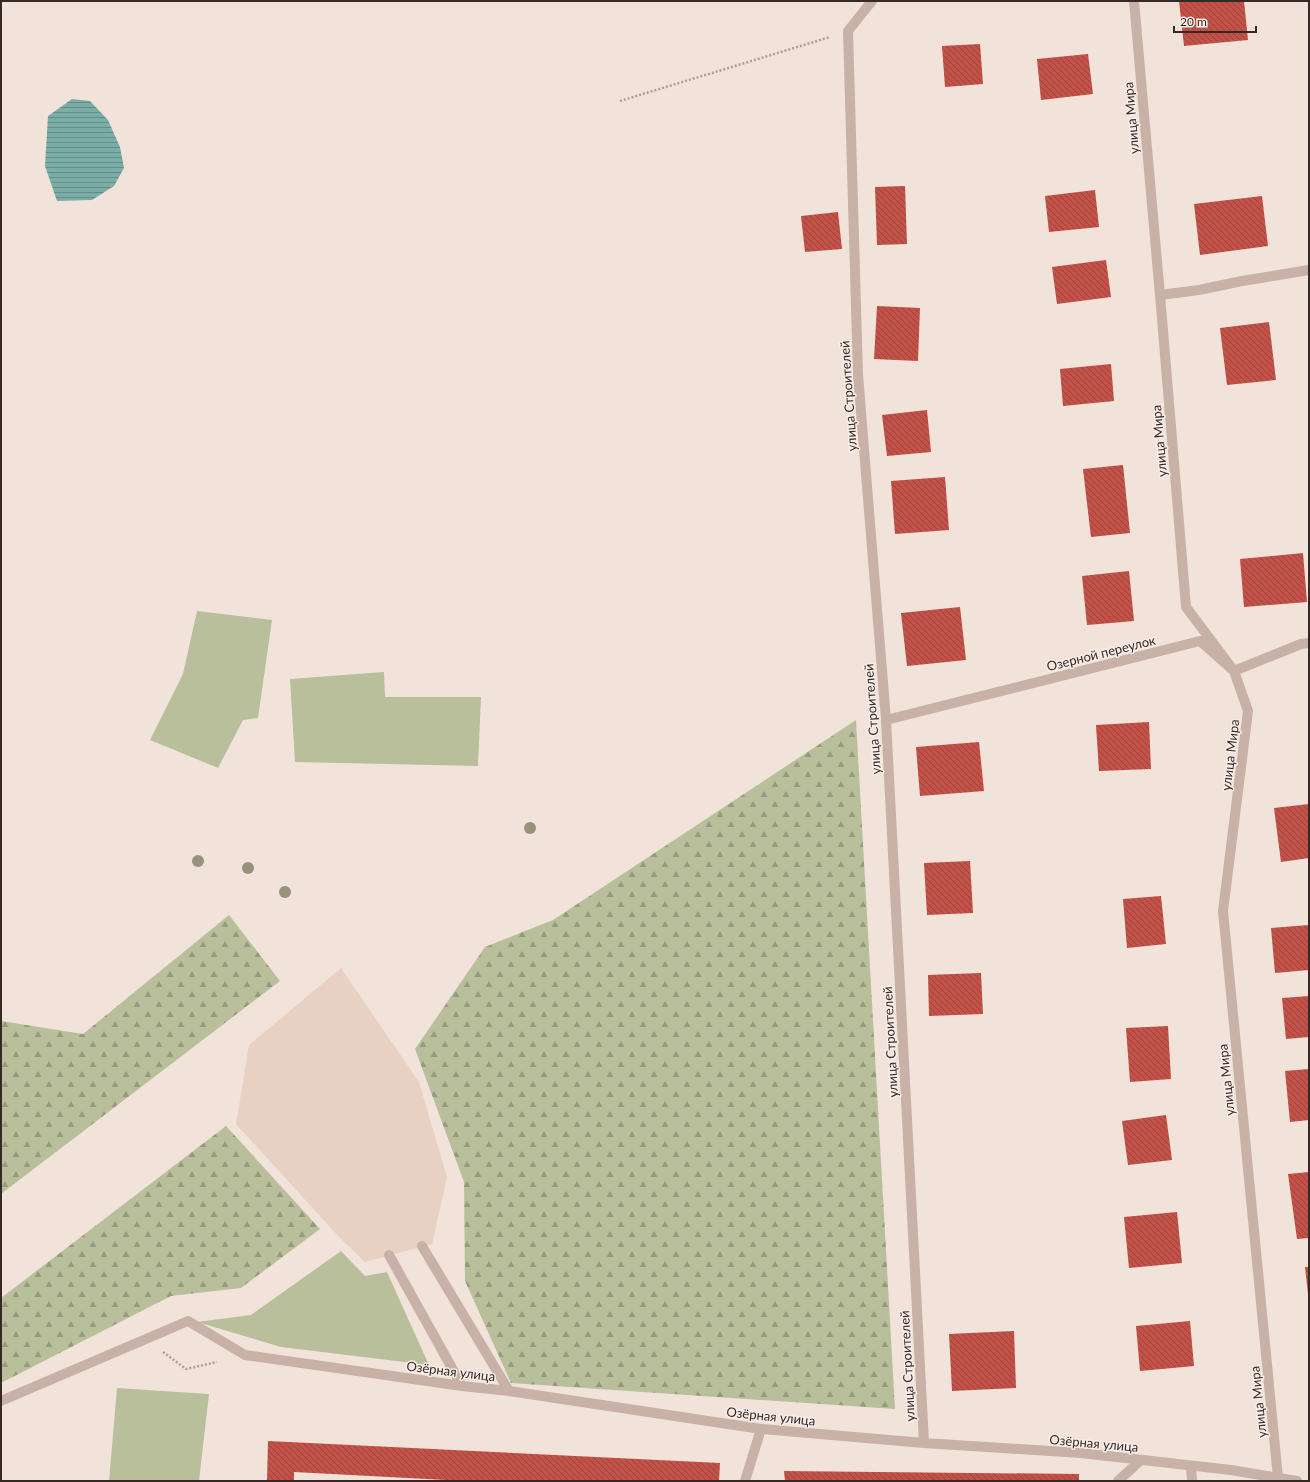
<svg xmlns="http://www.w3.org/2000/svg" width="1310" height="1482" viewBox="0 0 1310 1482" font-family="Lato,sans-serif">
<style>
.green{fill:#b9bf9b}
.forest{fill:url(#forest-firs)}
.plaza{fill:#e8d1c2}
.water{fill:url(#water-rules)}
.building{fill:url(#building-back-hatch)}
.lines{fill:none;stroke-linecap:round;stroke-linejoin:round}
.path{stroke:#b49a91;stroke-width:2.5;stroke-dasharray:2 2;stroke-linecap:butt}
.minor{stroke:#c8b1a7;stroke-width:10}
.tree{fill:#96937a}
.labels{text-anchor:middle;stroke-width:3;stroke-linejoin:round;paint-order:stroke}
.street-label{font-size:13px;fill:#352927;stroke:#f9ede7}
</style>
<defs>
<pattern id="forest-firs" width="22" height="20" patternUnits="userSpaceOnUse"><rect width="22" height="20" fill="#b9bf9b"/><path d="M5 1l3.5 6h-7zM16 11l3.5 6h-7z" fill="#979b7e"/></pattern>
<pattern id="water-rules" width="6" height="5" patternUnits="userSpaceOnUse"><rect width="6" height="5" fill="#7aada6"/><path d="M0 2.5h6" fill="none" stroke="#658d87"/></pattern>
<pattern id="building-back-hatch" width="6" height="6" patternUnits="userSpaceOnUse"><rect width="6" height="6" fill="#c25147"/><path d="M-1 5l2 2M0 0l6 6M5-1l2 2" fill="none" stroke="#9e433b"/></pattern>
</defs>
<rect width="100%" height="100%" fill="#f1e3da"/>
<path class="green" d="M197 611 272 620 258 718 243 720 218 768 150 740 183 674Z
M384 672 385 697H481L478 766 295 762 290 679Z
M341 1251 365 1276 387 1272 429 1365 281 1347 197 1322 251 1315Z
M117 1388 209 1394 199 1481H109Z"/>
<path class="forest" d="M856 720 895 1409 511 1383 465 1281 464 1182 415 1049 485 947 553 920Z
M229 915 280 981 1 1194V1021L83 1034Z
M226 1126 320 1229 241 1288 171 1296 1 1383V1298Z"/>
<path class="plaza" d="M341 968 419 1082 447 1177 432 1244 365 1262 339 1237 236 1124 249 1045Z"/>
<path class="water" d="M72 99 90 101 108 120 120 147 124 168 114 186 92 200 57 201 45 166 48 116Z"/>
<path class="building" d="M1179 1H1244L1248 40 1184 46Z
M980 44 983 84 945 87 942 46Z
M1088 54 1093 94 1041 100 1037 59Z
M905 186 907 244 877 245 875 187Z
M1095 190 1099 227 1049 232 1045 196Z
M1262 196 1268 246 1200 255 1194 204Z
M838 212 842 249 805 252 801 216Z
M1106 260 1111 297 1057 304 1052 267Z
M877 306 920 308 918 361 874 359Z
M1269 322 1276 380 1227 385 1220 328Z
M1111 364 1114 401 1063 406 1060 369Z
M927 410 931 452 887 456 882 415Z
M1123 465 1130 533 1091 537 1083 469Z
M945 477 949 530 895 534 891 481Z
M1303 553 1307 602 1244 607 1240 559Z
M1129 571 1134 621 1087 625 1082 576Z
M960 607 966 660 907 666 901 613Z
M1149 722 1151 769 1099 771 1096 725Z
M979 742 984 791 920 796 916 747Z
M1309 804V858L1281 862 1274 808Z
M970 861 973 913 927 915 924 863Z
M1161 896 1166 944 1127 948 1123 899Z
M1309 925V970L1275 973 1271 928Z
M981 973 983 1014 929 1016 928 975Z
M1309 996V1037L1286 1039 1282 998Z
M1168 1026 1171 1079 1130 1082 1126 1028Z
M1309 1069V1120L1290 1122 1285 1071Z
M1166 1115 1172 1160 1128 1165 1122 1121Z
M1309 1172V1238L1297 1239 1288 1174Z
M1177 1212 1182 1263 1129 1268 1124 1217Z
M1305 1267H1309V1294H1308Z
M1190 1321 1194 1366 1140 1371 1136 1326Z
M1014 1331 1016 1388 952 1391 949 1334Z
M268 1441 720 1463 719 1481H465L294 1472V1481H267Z
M784 1471 1079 1474V1481H785Z"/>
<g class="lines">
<path class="path" d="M620 101 830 37
M163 1352 186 1369 217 1362"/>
<path class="minor" d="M872 1 848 31 858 375 886 720 924 1443
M1134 1 1160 295 1186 607 1234 671 1248 711 1223 911 1278 1478 1277 1481
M1160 295 1199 290 1242 281 1309 270
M886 720 1200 641 1234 671 1301 644 1309 643
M422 1246 509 1391
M389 1255 462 1386
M1 1401 188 1321 245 1355 462 1386 509 1391 761 1429 924 1443 1081 1453 1231 1470 1297 1481
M1191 1466 1192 1481
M745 1481 761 1429
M1118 1481 1141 1460"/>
</g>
<g class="tree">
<circle cx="530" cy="828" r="6"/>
<circle cx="198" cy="861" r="6"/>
<circle cx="248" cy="868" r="6"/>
<circle cx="285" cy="892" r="6"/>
</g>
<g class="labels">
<g class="street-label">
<text transform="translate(1131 118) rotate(-95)" y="5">улица Мира</text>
<text transform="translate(848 396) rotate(-94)" y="5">улица Строителей</text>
<text transform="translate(1159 441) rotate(-95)" y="5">улица Мира</text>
<text transform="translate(1101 653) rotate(-14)" y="5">Озерной переулок</text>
<text transform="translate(872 719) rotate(-94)" y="5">улица Строителей</text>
<text transform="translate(1230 755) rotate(-83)" y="5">улица Мира</text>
<text transform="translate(890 1042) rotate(-93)" y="5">улица Строителей</text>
<text transform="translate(1226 1080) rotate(-96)" y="5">улица Мира</text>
<text transform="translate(907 1366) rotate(-93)" y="5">улица Строителей</text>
<text transform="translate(451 1371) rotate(7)" y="5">Озёрная улица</text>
<text transform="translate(1258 1402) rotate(-96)" y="5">улица Мира</text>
<text transform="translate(771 1416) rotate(6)" y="5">Озёрная улица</text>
<text transform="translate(1094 1443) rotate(5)" y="5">Озёрная улица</text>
</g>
</g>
<rect width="1310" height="1482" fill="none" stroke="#352927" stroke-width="4"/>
<path d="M1174 26v6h82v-6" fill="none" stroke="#352927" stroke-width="2"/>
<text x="1180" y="26" font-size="12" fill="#352927" stroke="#f9ede7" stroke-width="3" paint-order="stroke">20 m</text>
</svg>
